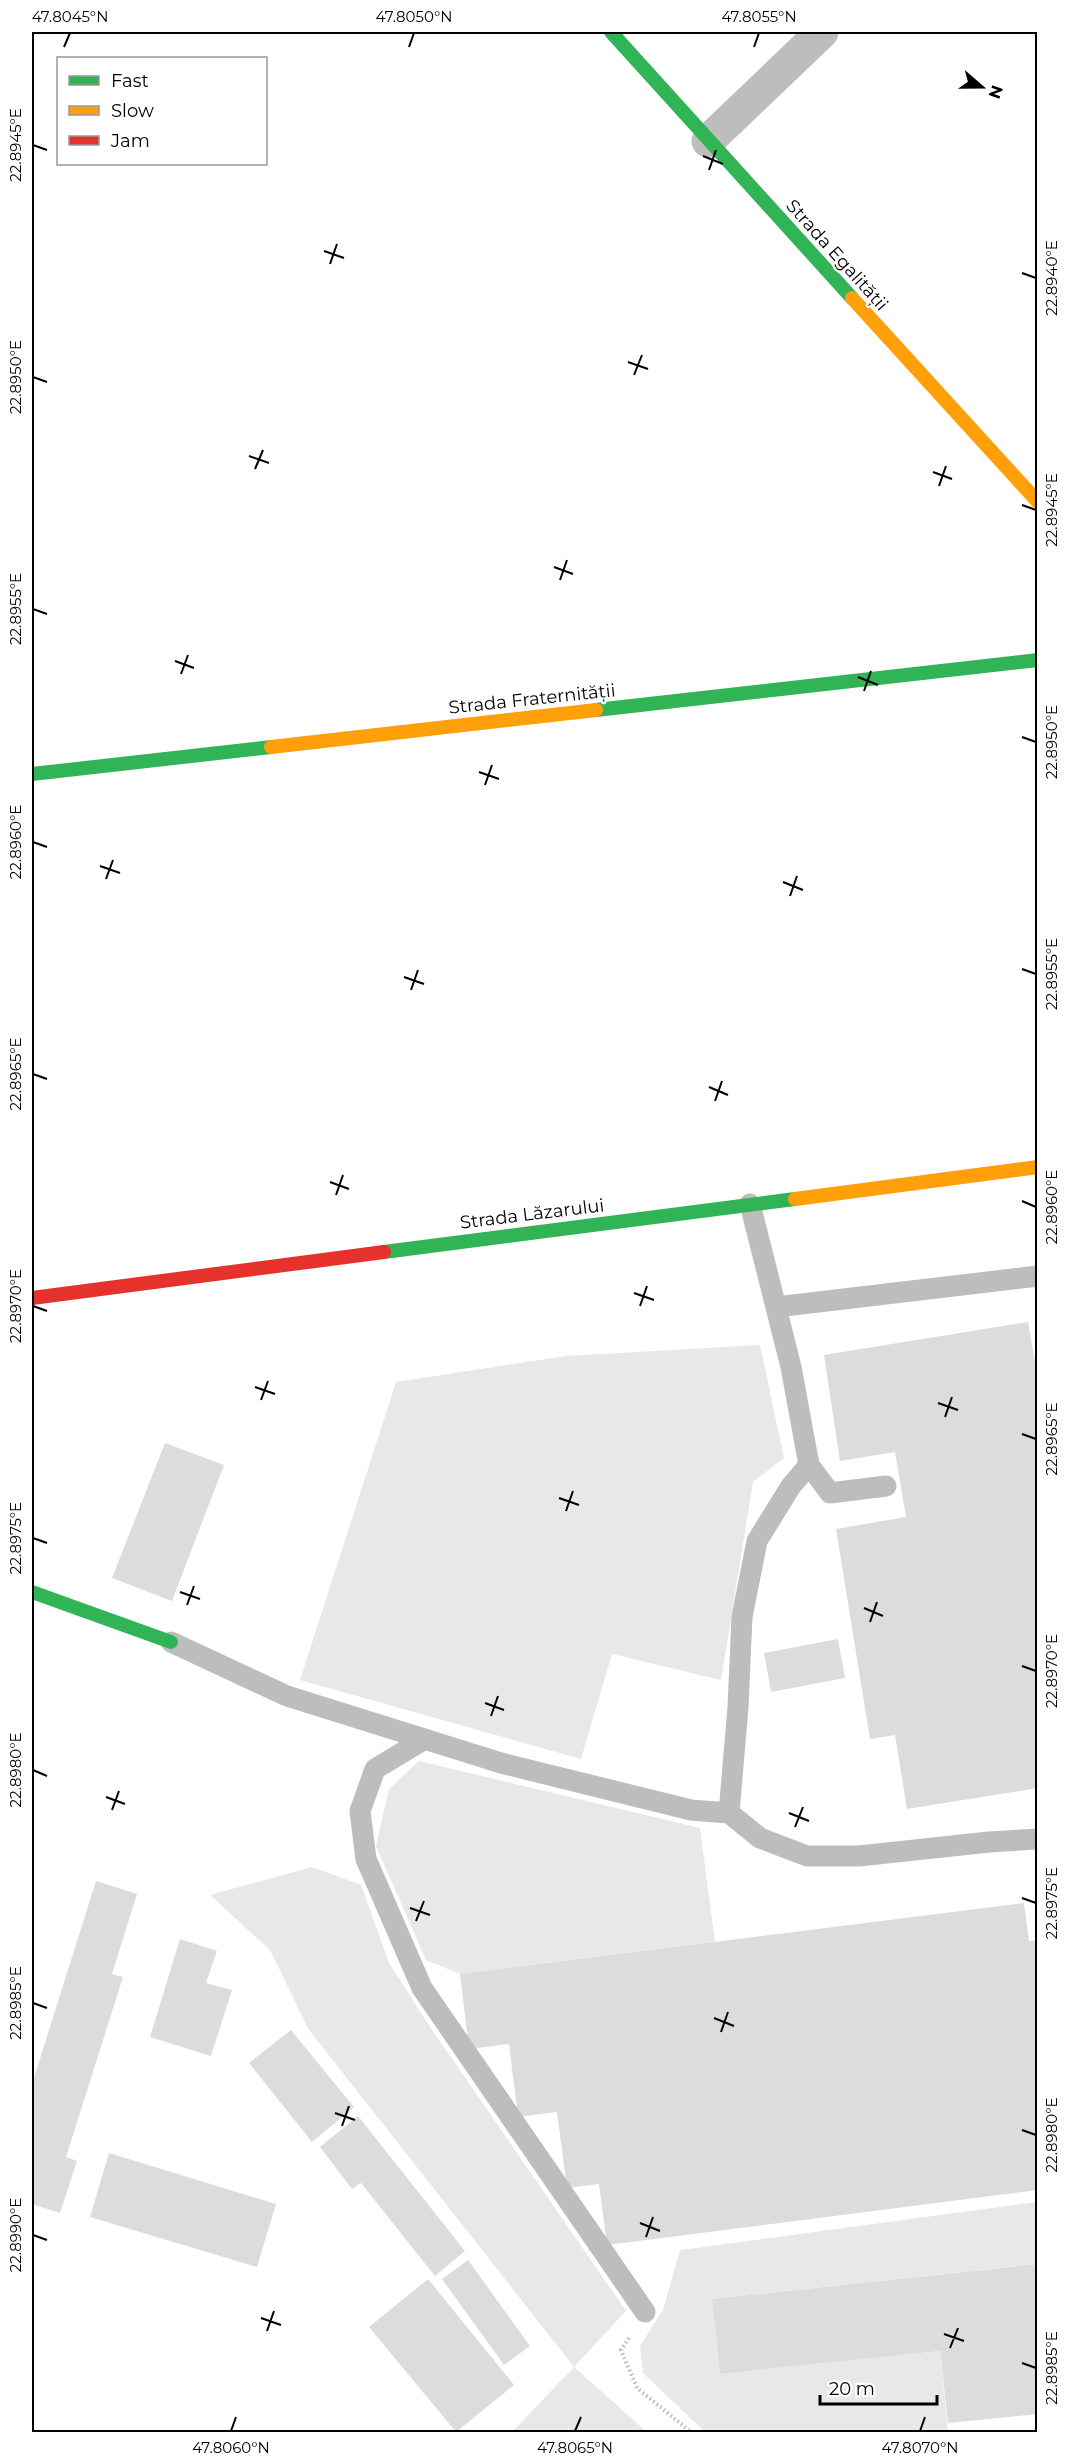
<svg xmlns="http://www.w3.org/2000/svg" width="1069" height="2464" viewBox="0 0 1069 2464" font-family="Montserrat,sans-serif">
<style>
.green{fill:#e8e8e8}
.building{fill:#dcdcdc}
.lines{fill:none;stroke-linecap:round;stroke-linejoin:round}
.path{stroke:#b8b8b8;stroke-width:4;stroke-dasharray:1.5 3;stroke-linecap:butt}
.lane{stroke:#bdbdbd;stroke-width:21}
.street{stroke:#bdbdbd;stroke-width:33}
.fast{stroke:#30b455;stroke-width:14}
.slow{stroke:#ff9f0a;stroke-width:14}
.jam{stroke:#e5322d;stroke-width:14}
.ticks{fill:none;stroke:#000;stroke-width:2}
.labels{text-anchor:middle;stroke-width:4.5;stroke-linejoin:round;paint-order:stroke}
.street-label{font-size:18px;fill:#000;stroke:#fff}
.neatline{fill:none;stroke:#000;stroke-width:2}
.ticks-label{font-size:15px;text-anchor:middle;fill:#000}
</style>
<rect width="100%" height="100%" fill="#fff"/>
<path class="green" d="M760 1345 784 1458 753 1482 721 1680 612 1654 581 1759 300 1680 396 1382 566 1356Z
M419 1761 700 1828 715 1942 460 1974 426 1960 376 1846 389 1789Z
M312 1867 361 1885 389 1963 428 2024 626 2311 574 2367 647 2432H512L574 2367 309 2030 270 1950 210 1895Z
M1037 2202V2264L712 2299 720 2374 940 2351 948 2432H705L643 2373 640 2346 663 2310 680 2250Z"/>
<path class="building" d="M1028 1322 1038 1379V1788L907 1809 895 1735 870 1739 836 1529 906 1517 895 1452 840 1461 824 1355Z
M165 1443 224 1465 172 1601 112 1578Z
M838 1639 845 1678 771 1692 764 1653Z
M96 1881 137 1894 112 1974 123 1977 66 2157 77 2161 60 2213 32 2204V2084Z
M1024 1903 1029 1941 1038 1940V2190L607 2245 599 2184 567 2188 557 2112 518 2117 509 2044 469 2049 460 1974Z
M180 1939 217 1951 206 1983 232 1990 211 2056 150 2037Z
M291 2030 354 2107 312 2142 249 2063Z
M358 2116 465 2251 435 2276 361 2183 352 2189 320 2147Z
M109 2153 276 2204 257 2267 90 2217Z
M468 2260 530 2346 504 2365 442 2279Z
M1038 2264V2414L948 2423 940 2351 720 2374 712 2299Z
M428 2279 514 2385 456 2432 369 2327Z"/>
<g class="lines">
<path class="path" d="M629 2338 621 2350 637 2388 691 2432"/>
<path class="lane" d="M776 1307 1038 1276
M809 1465 830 1493 886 1486
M171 1642 287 1696 501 1763 691 1810 729 1813 760 1838 807 1856H859L989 1842 1038 1839
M425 1739 375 1769 360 1811 366 1859 422 1988 645 2312
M729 1813 738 1707 742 1617 757 1541 791 1486 809 1465 791 1367 750 1204"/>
<path class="street" d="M708 141 822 32"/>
<path class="fast" d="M611 32 852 298
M596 710 1038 660
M32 774 271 747
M384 1252 795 1199
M32 1592 171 1642"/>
<path class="slow" d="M852 298 1038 502
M271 747 596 710
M795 1199 1038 1167"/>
<path class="jam" d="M32 1298 384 1252"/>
</g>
<path class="ticks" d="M64 47 70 33M409 47 414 33M754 47 759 33M33 145 47 150M703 156 723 164M709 170 716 150M324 251 344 258M330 264 337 244M1022 273 1036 278M628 362 648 369M634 375 642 355M33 377 47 382M249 456 269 463M255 469 263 450M933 472 952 479M939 486 946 466M1022 505 1036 510M554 567 573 574M560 580 567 560M33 609 47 614M175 661 194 668M181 674 188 655M858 677 878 685M864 691 871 671M1022 737 1036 742M479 772 499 779M485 785 492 765M33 842 47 847M100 866 120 873M106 879 113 860M783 882 803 890M790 896 797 876M1022 969 1036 974M404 977 424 984M411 990 418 970M33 1074 47 1079M709 1087 728 1095M715 1101 722 1081M330 1182 349 1189M336 1195 343 1175M1022 1201 1036 1207M634 1293 654 1300M33 1306 47 1311M640 1306 647 1286M255 1387 275 1394M261 1400 268 1381M938 1403 958 1410M945 1417 952 1397M1022 1434 1036 1439M559 1498 579 1505M566 1511 573 1491M33 1538 47 1543M180 1592 200 1599M187 1605 194 1586M864 1608 883 1616M870 1622 877 1602M1022 1666 1036 1671M485 1703 504 1710M491 1716 498 1696M33 1770 47 1776M106 1797 125 1804M112 1810 119 1791M789 1813 809 1821M795 1827 803 1807M1022 1898 1036 1903M410 1908 430 1915M416 1921 424 1901M33 2003 47 2008M714 2018 734 2026M721 2032 728 2012M335 2113 355 2120M342 2126 349 2106M1022 2130 1036 2135M640 2223 660 2231M33 2235 47 2240M646 2237 653 2217M261 2318 281 2325M267 2331 274 2311M944 2334 964 2341M950 2348 958 2328M1022 2363 1036 2368M231 2431 236 2417M575 2431 581 2417M920 2431 925 2417"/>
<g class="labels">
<g class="street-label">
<text transform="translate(837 255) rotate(48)" y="6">Strada Egalității</text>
<text transform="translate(532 699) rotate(-6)" y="6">Strada Fraternității</text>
<text transform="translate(532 1214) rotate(-7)" y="6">Strada Lăzarului</text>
</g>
</g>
<rect width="1069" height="2464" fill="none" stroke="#ffffff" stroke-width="66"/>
<rect x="57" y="57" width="210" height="108" fill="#ffffff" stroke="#999999" stroke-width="1.5"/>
<rect x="69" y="76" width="30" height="9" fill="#30b455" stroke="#999999" stroke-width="1.5"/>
<text x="111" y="87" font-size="18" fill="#000000">Fast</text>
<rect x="69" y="106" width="30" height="9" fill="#ff9f0a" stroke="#999999" stroke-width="1.5"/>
<text x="111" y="117" font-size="18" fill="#000000">Slow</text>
<rect x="69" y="136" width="30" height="9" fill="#e5322d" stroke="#999999" stroke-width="1.5"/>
<text x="111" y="147" font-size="18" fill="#000000">Jam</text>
<g transform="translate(982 87) rotate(110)" stroke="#ffffff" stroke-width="4.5" paint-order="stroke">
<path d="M0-4.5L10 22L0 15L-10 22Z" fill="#000000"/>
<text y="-9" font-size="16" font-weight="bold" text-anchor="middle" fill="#000000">N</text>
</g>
<path d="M820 2395v9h117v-9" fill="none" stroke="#000000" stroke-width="3"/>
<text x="829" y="2395" font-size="18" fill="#000000" stroke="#ffffff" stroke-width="4.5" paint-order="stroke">20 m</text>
<rect x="33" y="33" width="1003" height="2398" class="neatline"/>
<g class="ticks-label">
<text x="70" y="22">47.8045°N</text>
<text x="414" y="22">47.8050°N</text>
<text x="759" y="22">47.8055°N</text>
<text transform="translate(16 145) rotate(-90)" y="5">22.8945°E</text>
<text transform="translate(1052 278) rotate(-90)" y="5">22.8940°E</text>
<text transform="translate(16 377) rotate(-90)" y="5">22.8950°E</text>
<text transform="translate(1052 510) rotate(-90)" y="5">22.8945°E</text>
<text transform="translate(16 609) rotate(-90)" y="5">22.8955°E</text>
<text transform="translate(1052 742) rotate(-90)" y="5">22.8950°E</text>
<text transform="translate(16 842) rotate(-90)" y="5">22.8960°E</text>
<text transform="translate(1052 974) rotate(-90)" y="5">22.8955°E</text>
<text transform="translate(16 1074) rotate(-90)" y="5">22.8965°E</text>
<text transform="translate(1052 1207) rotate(-90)" y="5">22.8960°E</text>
<text transform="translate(16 1306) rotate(-90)" y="5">22.8970°E</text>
<text transform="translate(1052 1439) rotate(-90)" y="5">22.8965°E</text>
<text transform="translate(16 1538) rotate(-90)" y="5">22.8975°E</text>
<text transform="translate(1052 1671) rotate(-90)" y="5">22.8970°E</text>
<text transform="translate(16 1770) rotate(-90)" y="5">22.8980°E</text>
<text transform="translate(1052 1903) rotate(-90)" y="5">22.8975°E</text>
<text transform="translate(16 2003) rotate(-90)" y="5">22.8985°E</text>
<text transform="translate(1052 2135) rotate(-90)" y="5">22.8980°E</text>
<text transform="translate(16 2235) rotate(-90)" y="5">22.8990°E</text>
<text transform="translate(1052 2368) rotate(-90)" y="5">22.8985°E</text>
<text x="231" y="2453">47.8060°N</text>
<text x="575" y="2453">47.8065°N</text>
<text x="920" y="2453">47.8070°N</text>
</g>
</svg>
